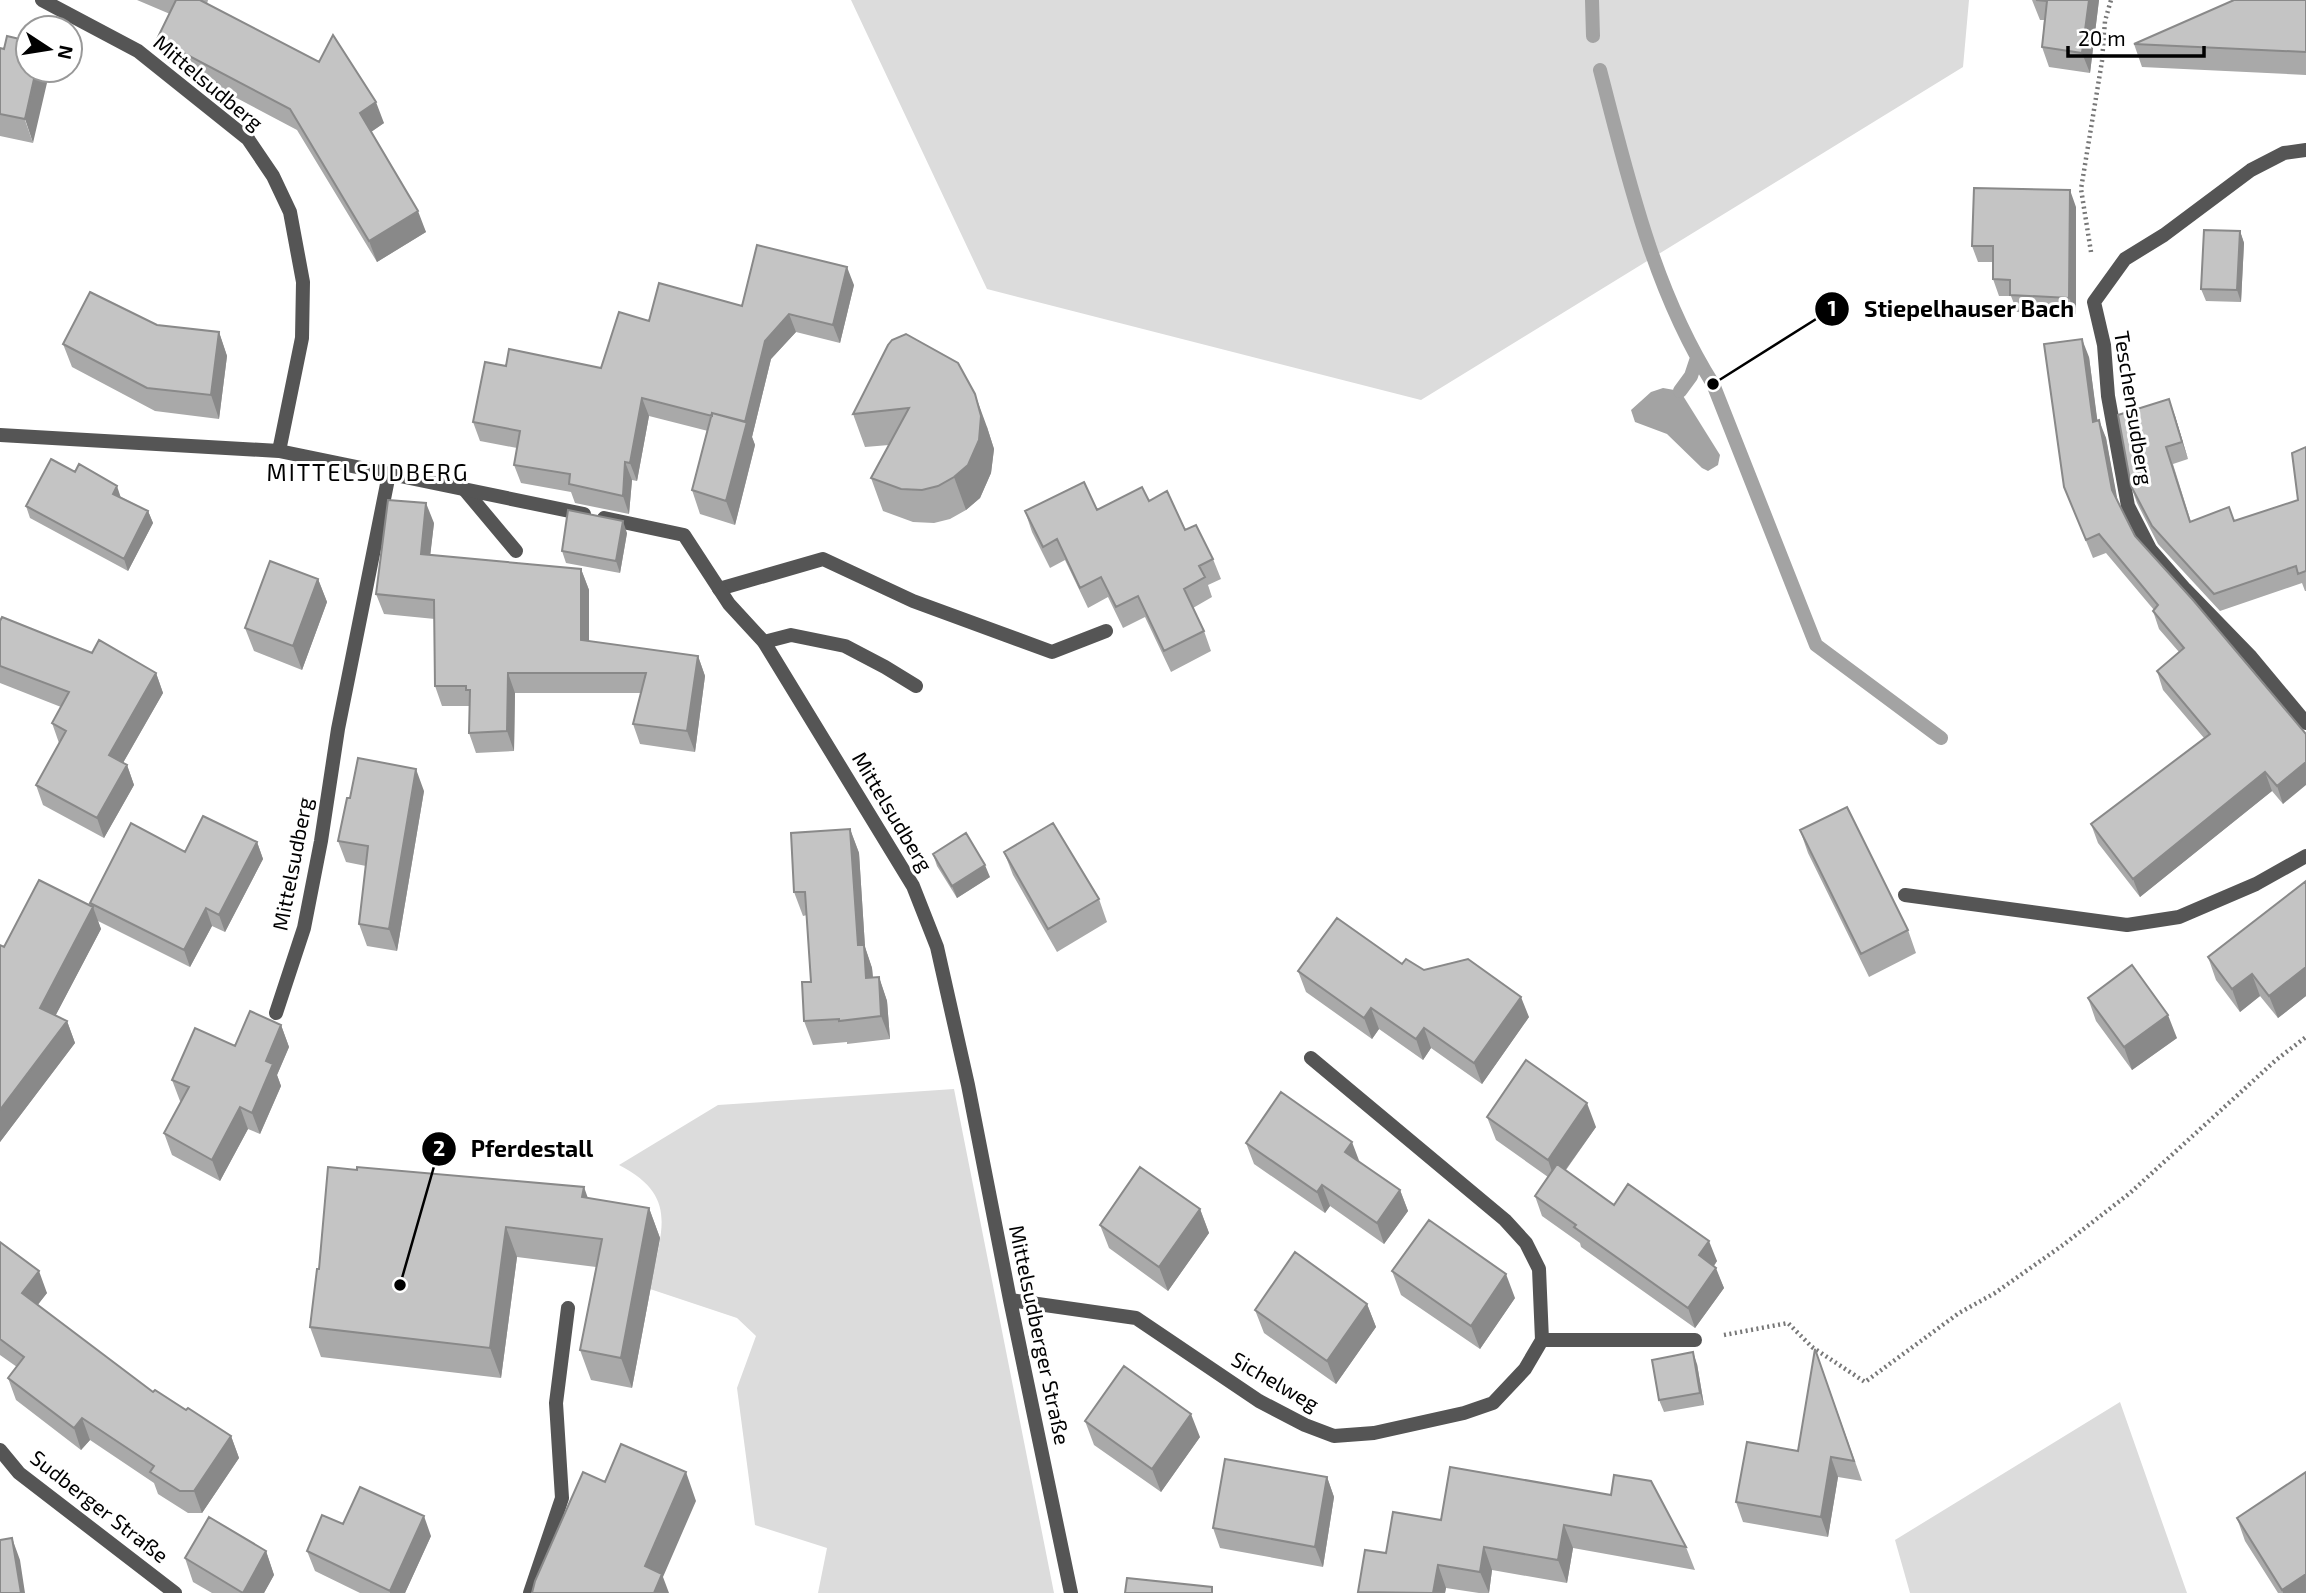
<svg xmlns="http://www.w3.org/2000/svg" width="2306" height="1593" viewBox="0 0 2306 1593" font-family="'Exo 2',sans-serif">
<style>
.green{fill:#dcdcdc}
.water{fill:#a3a3a3}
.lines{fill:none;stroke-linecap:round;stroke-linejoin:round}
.stream{stroke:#a3a3a3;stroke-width:14}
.path{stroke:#777;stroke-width:4.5;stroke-dasharray:2 3.5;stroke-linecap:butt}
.lane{stroke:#555;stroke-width:14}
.street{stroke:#555;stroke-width:14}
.wall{fill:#a9a9a9}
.shaded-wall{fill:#898989}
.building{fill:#c4c4c4;stroke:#898989;stroke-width:2}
.labels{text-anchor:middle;stroke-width:6;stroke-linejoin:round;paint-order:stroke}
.street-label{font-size:21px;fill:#000;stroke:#fff}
.neighbourhood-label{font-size:23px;letter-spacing:2px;fill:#000;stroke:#fff}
.leader{fill:none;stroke:#000;stroke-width:2.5}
.callout-dot{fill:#000;stroke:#fff;stroke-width:2.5}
.mark-label{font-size:21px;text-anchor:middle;font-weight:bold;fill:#fff}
.callout-label{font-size:23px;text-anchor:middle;font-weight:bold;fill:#000;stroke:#fff;stroke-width:6;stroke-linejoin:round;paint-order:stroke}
</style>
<rect width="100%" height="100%" fill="#fff"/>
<path class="green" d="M851 0H1969L1963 67 1421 400 987 289Z
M954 1089 1054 1593H818L827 1548 755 1525 737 1388 756 1336 737 1318 650 1289C660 1232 681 1197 619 1165L718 1105Z
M2120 1402 2187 1593H1910L1895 1540Z"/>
<path class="water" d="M1663 388 1680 391 1720 455 1718 465 1708 471 1702 468 1667 434 1635 422 1631 410 1651 392Z"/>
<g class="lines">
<path class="stream" d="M1592 0 1593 36
M1600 70C1628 177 1653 289 1713 384L1816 645 1941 738
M1680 391 1691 376 1697 358"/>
<path class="path" d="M2091 252 2081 189 2102 61 2105 21 2111 0
M1724 1335 1788 1323 1812 1347 1865 1382 1959 1313 1995 1293 2063 1245 2130 1193 2276 1060 2306 1037"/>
<path class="lane" d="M464 489 516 551
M719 589 823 559 913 601 1052 652 1106 631
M764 642 791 635 845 646 885 667 916 686
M276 1013 304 928 321 841 338 729 389 474
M530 1593 562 1498 556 1403 568 1308"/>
<path class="street" d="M42 0 138 51 248 139 273 176 290 212 303 282 302 338 279 451
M2306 150 2284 153 2251 170 2164 235 2125 259 2094 302 2104 345 2108 396 2128 506 2150 549 2185 589 2251 657 2306 723
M0 435 279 451 584 514
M604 518 684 535 729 604 764 642 913 886 937 947 968 1085 1010 1300 1071 1593
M1905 895 2127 925 2179 917 2256 884 2306 856
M1010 1300 1136 1318 1259 1401 1305 1425 1334 1436 1374 1433 1464 1413 1493 1403 1525 1369 1542 1340 1539 1269 1526 1243 1505 1220 1311 1058
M1542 1340H1695
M0 1450 19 1473 175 1593"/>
</g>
<path class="wall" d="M137 0H208L207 4 384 123 371 132 426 232 377 262 297 130 165 60 157 39 170 14Z
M2032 0H2099L2090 73 2049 67 2042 47 2044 20H2040Z
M2306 0V75L2142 67 2134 44Z
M0 48 33 143 0 136Z
M2076 207V314L2017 312 2011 296H1999L1993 279V262H1978L1972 246Z
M2240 231 2244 243 2241 302 2206 301 2201 289Z
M854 285 840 343 796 332 771 359 752 437 755 445 735 525 700 514 692 490 708 431 649 416 637 481 632 480 629 514 575 503 571 492 521 483 514 465 517 448 480 441 473 422 601 368 649 321 742 306Z
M157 325 219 332 227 356 219 419 155 411 72 367 63 344Z
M892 340 987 427 994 449 991 473 980 498 966 510 950 519 934 523 913 522 883 511 871 478 889 445 865 447 853 414Z
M2089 357 2097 420 2106 438 2117 500 2135 536 2306 734 2283 804 2272 791 2140 897 2098 843 2091 824 2204 738 2163 690 2157 671 2179 652 2159 629 2153 611 2154 610 2106 553 2093 558 2064 487Z
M2175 416 2188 459 2173 464 2191 522 2234 521 2298 500 2306 447V591H2305L2302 583 2220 611 2158 544 2137 503 2131 486Z
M121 497 148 511 153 523 128 571 30 518 26 506Z
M1149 501 1185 530 1213 559 1221 579 1208 585 1212 597 1193 608 1204 631 1211 651 1171 672 1145 617 1123 628 1108 597 1088 608 1065 560 1050 568 1032 532 1025 511 1097 510Z
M434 523 430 555 581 569 589 590V641L698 656 705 676 695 752 640 744 633 724 641 693H515L514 751 476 753 469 733V706H442L435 686V619L384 614 376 594Z
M627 533 620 573 566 563 562 551Z
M318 579 327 602 302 670 254 651 245 628Z
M0 621 92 653 156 673 163 693 123 763 127 765 134 785 104 838 43 805 36 785 59 743 52 723 61 707 0 683Z
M424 791 397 951 367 946 359 924 366 866 346 862 338 841 350 798Z
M850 829 859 853 865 947 872 968 873 978 879 977 887 1001 890 1039 847 1044V1042L813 1045 804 1021 811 982 807 915 803 916 794 892Z
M1800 830 1908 930 1916 953 1869 977 1808 853Z
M257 842 263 859 225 932 212 926 190 967 98 921 101 929 55 1016 67 1021 75 1043 0 1142V945L4 947 91 906 90 903 185 852Z
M1004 852 1099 899 1107 922 1057 952 1013 875Z
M933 854 990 877 957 898 937 866Z
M2306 881V996L2278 1018 2260 996 2240 1012 2216 980 2208 957Z
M1402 964 1424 970 1529 1017 1482 1084 1431 1048 1423 1060 1379 1029 1372 1039 1306 992 1298 971Z
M2088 998 2177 1038 2132 1070 2096 1021Z
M281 1025 289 1047 277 1075 281 1086 260 1134 248 1129 220 1181 172 1155 164 1133 181 1102 180 1101 172 1080 235 1046Z
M1487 1117 1596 1127 1566 1170 1614 1205 1717 1261 1714 1266 1724 1288 1695 1328 1581 1247 1580 1243 1542 1216 1535 1196 1548 1177 1496 1140Z
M1246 1143 1359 1162 1400 1190 1408 1211 1384 1244 1330 1206 1325 1213 1254 1164Z
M588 1198 649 1208 660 1238 632 1388 591 1380 580 1350 596 1267 517 1257 501 1378 321 1357 310 1327 319 1269Z
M1200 1209 1209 1233 1168 1291 1109 1248 1100 1225Z
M0 1242 47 1293 37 1305 153 1392 231 1436 239 1458 202 1513H188L158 1494 154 1483 90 1440 81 1450 16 1400 8 1378 17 1367 0 1355Z
M1392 1271 1515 1298 1480 1349 1401 1295Z
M1367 1304 1376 1327 1336 1384 1264 1333 1255 1310Z
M1815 1349 1862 1481 1838 1477 1828 1537 1743 1522 1736 1502 1798 1451Z
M1697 1364 1704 1405 1664 1412 1659 1400Z
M1085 1421 1200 1437 1161 1492 1094 1445Z
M1450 1467 1686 1547 1695 1570 1573 1548 1567 1583 1492 1570 1489 1593H1479L1446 1588 1445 1593H1358L1386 1553 1441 1520Z
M1327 1477 1334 1497 1323 1567 1220 1548 1213 1528Z
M2237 1518 2306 1593H2278L2245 1541Z
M343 1524 431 1536 405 1593H360L315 1571 307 1551Z
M266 1551 274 1575 264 1593H212L193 1582 185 1558Z"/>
<path class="shaded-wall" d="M2089 0H2099L2090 73 2082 53Z
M36 70H50L33 143 25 119Z
M376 102 384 123 368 134 360 113Z
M2070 190 2076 207V314L2069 298Z
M418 211 426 232 377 262 369 241Z
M2240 231 2244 243 2241 302 2237 290Z
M847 267 854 285 840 343 833 325Z
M789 314 796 332 771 359 752 437 755 445 735 525 726 501 765 341Z
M219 332 227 356 219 419 211 395Z
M2082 339 2089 357 2100 440 2093 422Z
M975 394 987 427 994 449 991 473 980 498 966 510 954 477Z
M642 398 649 416 637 481 630 463Z
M2169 399 2175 416 2188 459 2182 442Z
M2099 420 2106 438 2119 508 2112 490Z
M625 462 632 480 629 514 623 496Z
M117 486 121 498 113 494Z
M426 503 434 523 428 575 421 554Z
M148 511 153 523 128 571 124 559Z
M623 521 627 533 620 573 616 561Z
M581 569 589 590V661L581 640Z
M318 579 327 602 302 670 293 646Z
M698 656 705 676 695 752 687 731Z
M156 673 163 693 116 775 109 755Z
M508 673 515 693 514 751 507 731Z
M2306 762V785L2283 804 2277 786Z
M127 765 134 785 104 838 97 818Z
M416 769 424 791 397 951 389 929Z
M2265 772 2272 791 2140 897 2133 879Z
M850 829 859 853 865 947 872 968 875 1002 866 978 858 945Z
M257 842 263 859 225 932 219 915Z
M985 865 990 877 957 898 952 886Z
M93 907 101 929 48 1030 40 1008Z
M206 908 212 926 190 967 184 950Z
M2306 967V996L2278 1018 2269 996Z
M2252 974 2260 996 2240 1012 2232 989Z
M879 977 887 1001 890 1039 881 1016Z
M1521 997 1529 1017 1482 1084 1474 1063Z
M1371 1008 1379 1029 1372 1039 1364 1018Z
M2168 1015 2177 1038 2132 1070 2124 1047Z
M67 1021 75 1043 0 1142V1110Z
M281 1025 289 1047 277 1075 281 1086 260 1134 252 1113 266 1061Z
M1424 1028 1431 1048 1423 1060 1416 1039Z
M1587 1103 1596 1127 1556 1183 1548 1160Z
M240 1107 248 1129 220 1181 212 1160Z
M1352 1142 1360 1163 1345 1152Z
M1322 1185 1330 1206 1325 1213 1317 1192Z
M584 1187 595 1218 582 1197Z
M1400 1190 1408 1211 1384 1244 1377 1223Z
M649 1208 660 1238 632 1388 621 1358Z
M1200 1209 1209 1233 1168 1291 1159 1267Z
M506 1227 517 1257 501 1378 490 1348Z
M1709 1241 1717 1261 1707 1275 1699 1255Z
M1716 1268 1724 1288 1695 1328 1688 1308Z
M39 1271 47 1293 30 1315 22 1293Z
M1506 1274 1515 1298 1480 1349 1471 1326Z
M1367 1304 1376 1327 1336 1384 1327 1361Z
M1693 1352 1697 1364 1704 1405 1700 1393Z
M1191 1414 1200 1437 1161 1492 1152 1469Z
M82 1418 90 1440 81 1450 74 1428Z
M231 1436 239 1458 202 1513 194 1491Z
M1831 1457 1838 1477 1828 1537 1821 1517Z
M686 1472 696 1501 663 1577 669 1593H654L645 1566Z
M1327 1477 1334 1497 1323 1567 1315 1547Z
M424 1516 431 1536 405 1593H390V1591Z
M1564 1525 1573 1548 1567 1583 1558 1560Z
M12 1538 20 1560 25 1593H21Z
M1484 1547 1492 1570 1489 1593 1480 1572Z
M266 1551 274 1575 264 1593H243Z
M1438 1565 1446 1588 1445 1593H1433Z
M2306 1574V1593H2283L2282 1590Z"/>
<path class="building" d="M176 0H200L319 62 333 35 376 102 360 113 418 211 369 241 290 109 157 39Z
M2036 0H2089L2082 53 2042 47 2047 1Z
M2234 0H2306V52L2134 44Z
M7 36 28 41V70H36L25 119 0 114V48L4 49Z
M1974 188 2070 190 2069 298 2010 295V280L1993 279V246H1972Z
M2204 230 2240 231 2237 290 2201 289Z
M757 245 847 267 833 325 789 314 765 341 745 422 712 413V416L642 398 630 463 625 462 623 496 569 484 570 474 514 465 520 431 473 422 485 362 506 366 509 349 601 368 619 312 649 321 659 283 742 306Z
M90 292 157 325 219 332 211 395 147 388 63 344Z
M906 334 958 363 975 394 981 416 979 440 968 465 954 477 938 486 922 490 901 489 871 478 909 408 853 414 888 345 892 340Z
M2082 339 2093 422 2099 420 2112 490 2135 536 2193 600 2306 734V762L2277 786 2265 772 2133 879 2091 824 2210 734 2157 671 2184 648 2153 611 2158 605 2099 534 2086 540 2064 487 2044 344Z
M2169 399 2182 442 2166 447 2190 522 2229 507 2234 521 2298 500 2292 453 2306 447V571L2298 574 2296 566 2214 594 2152 526 2131 486 2118 415Z
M712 413 747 422 726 501 692 490Z
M51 459 75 472 79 464 117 486 113 494 148 511 124 559 26 506Z
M1084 482 1097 510 1142 487 1149 501 1167 491 1185 530 1196 525 1213 559 1199 566 1205 577 1184 589 1204 631 1164 651 1138 596 1116 607 1101 577 1080 588 1057 539 1043 547 1025 511Z
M388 500 426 503 421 554 581 569V640L698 656 687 731 633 724 646 673H508L507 731 469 733 470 690H466V686H435L434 600 376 594Z
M568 510 623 521 616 561 562 551Z
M270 561 318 579 293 646 245 628Z
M2 617 92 653 99 640 156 673 109 755 127 765 97 818 36 785 66 731 52 723 69 692 0 666V621Z
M358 758 416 769 389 929 359 924 368 846 338 841 347 798H350Z
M1847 807 1908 930 1861 954 1800 830Z
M203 816 257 842 219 915 206 908 184 950 90 903 131 823 185 852Z
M1053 823 1099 899 1048 929 1004 852Z
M850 829 858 945H864L866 978 879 977 881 1016 839 1021V1019L804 1021 802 982H811L805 892H794L791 833Z
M966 833 985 865 952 886 933 854Z
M39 880 93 907 40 1008 67 1021 0 1110V945L4 947Z
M2306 881V967L2269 996 2252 974 2232 989 2208 957Z
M1337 918 1402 964 1406 959 1424 970 1468 959 1521 997 1474 1063 1424 1028 1416 1039 1371 1008 1364 1018 1298 971Z
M2132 965 2168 1015 2124 1047 2088 998Z
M250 1011 281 1025 266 1061 273 1064 252 1113 240 1107 212 1160 164 1133 189 1087 172 1080 195 1028 235 1046Z
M1526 1060 1587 1103 1548 1160 1487 1117Z
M1281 1092 1352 1142 1345 1152 1400 1190 1377 1223 1322 1185 1317 1192 1246 1143Z
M1557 1164 1614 1205 1628 1184 1709 1241 1699 1255 1716 1268 1688 1308 1574 1227 1576 1225 1535 1196Z
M328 1167 357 1170V1167L584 1187 582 1197 649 1208 621 1358 580 1350 602 1239 506 1227 490 1348 310 1327 317 1269H319Z
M1140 1167 1200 1209 1159 1267 1100 1225Z
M1429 1220 1506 1274 1471 1326 1392 1271Z
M0 1242 39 1271 22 1293 153 1392 155 1390 186 1410 188 1408 231 1436 194 1491H180L150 1472 154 1466 82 1418 74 1428 8 1378 24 1357 0 1339Z
M1295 1252 1367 1304 1327 1361 1255 1310Z
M1815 1349 1854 1461 1831 1457 1821 1517 1736 1502 1747 1442 1798 1451Z
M1693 1352 1700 1393 1659 1400 1652 1360Z
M1124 1366 1191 1414 1152 1469 1085 1421Z
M621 1444 686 1472 645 1566 662 1574 654 1593H532L535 1581 583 1472 605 1482Z
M1225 1459 1327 1477 1315 1547 1213 1528Z
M1450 1467 1611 1495 1614 1475 1651 1481 1686 1547 1564 1525 1558 1560 1484 1547 1480 1572 1438 1565 1433 1593 1358 1592 1365 1550 1386 1553 1393 1512 1441 1520Z
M2306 1472V1574L2282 1590 2237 1518Z
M360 1487 424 1516 390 1591 307 1551 322 1515 343 1524Z
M209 1517 266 1551 243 1593 185 1558Z
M12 1538 21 1593H0V1540Z
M1127 1578 1212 1587V1593H1125Z"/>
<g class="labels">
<g class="street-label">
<text transform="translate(208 83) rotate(40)" y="7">Mittelsudberg</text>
<text transform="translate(2133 408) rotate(81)" y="7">Teschensudberg</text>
<text transform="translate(892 812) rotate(59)" y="7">Mittelsudberg</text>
<text transform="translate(293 864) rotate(-79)" y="7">Mittelsudberg</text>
<text transform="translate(1039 1335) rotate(78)" y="7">Mittelsudberger Straße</text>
<text transform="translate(1275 1382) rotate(30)" y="7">Sichelweg</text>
<text transform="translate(99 1507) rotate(38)" y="7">Sudberger Straße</text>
</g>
<g class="neighbourhood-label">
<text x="368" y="481">MITTELSUDBERG</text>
</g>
</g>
<path class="leader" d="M1713 384L1832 309M400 1285L439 1149"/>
<g class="callout-dot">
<circle cx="1713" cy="384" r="7"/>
<circle cx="400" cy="1285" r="7"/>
<circle cx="1832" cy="309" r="18"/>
<circle cx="439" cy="1149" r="18"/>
</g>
<g class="mark-label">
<text x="1832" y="316">1</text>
<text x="439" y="1156">2</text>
</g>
<g class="callout-label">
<text x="1969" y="317">Stiepelhauser Bach</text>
<text x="532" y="1157">Pferdestall</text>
</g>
<g transform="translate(49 49) rotate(102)"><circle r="33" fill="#ffffff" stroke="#999999" stroke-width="2"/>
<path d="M0-5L12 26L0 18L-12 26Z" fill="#000000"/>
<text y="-10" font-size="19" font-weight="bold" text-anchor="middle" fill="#000000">N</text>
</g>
<path d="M2068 46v10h136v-10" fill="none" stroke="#000000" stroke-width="3.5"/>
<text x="2078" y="46" font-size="21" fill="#000000" stroke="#ffffff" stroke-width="5" paint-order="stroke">20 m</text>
</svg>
